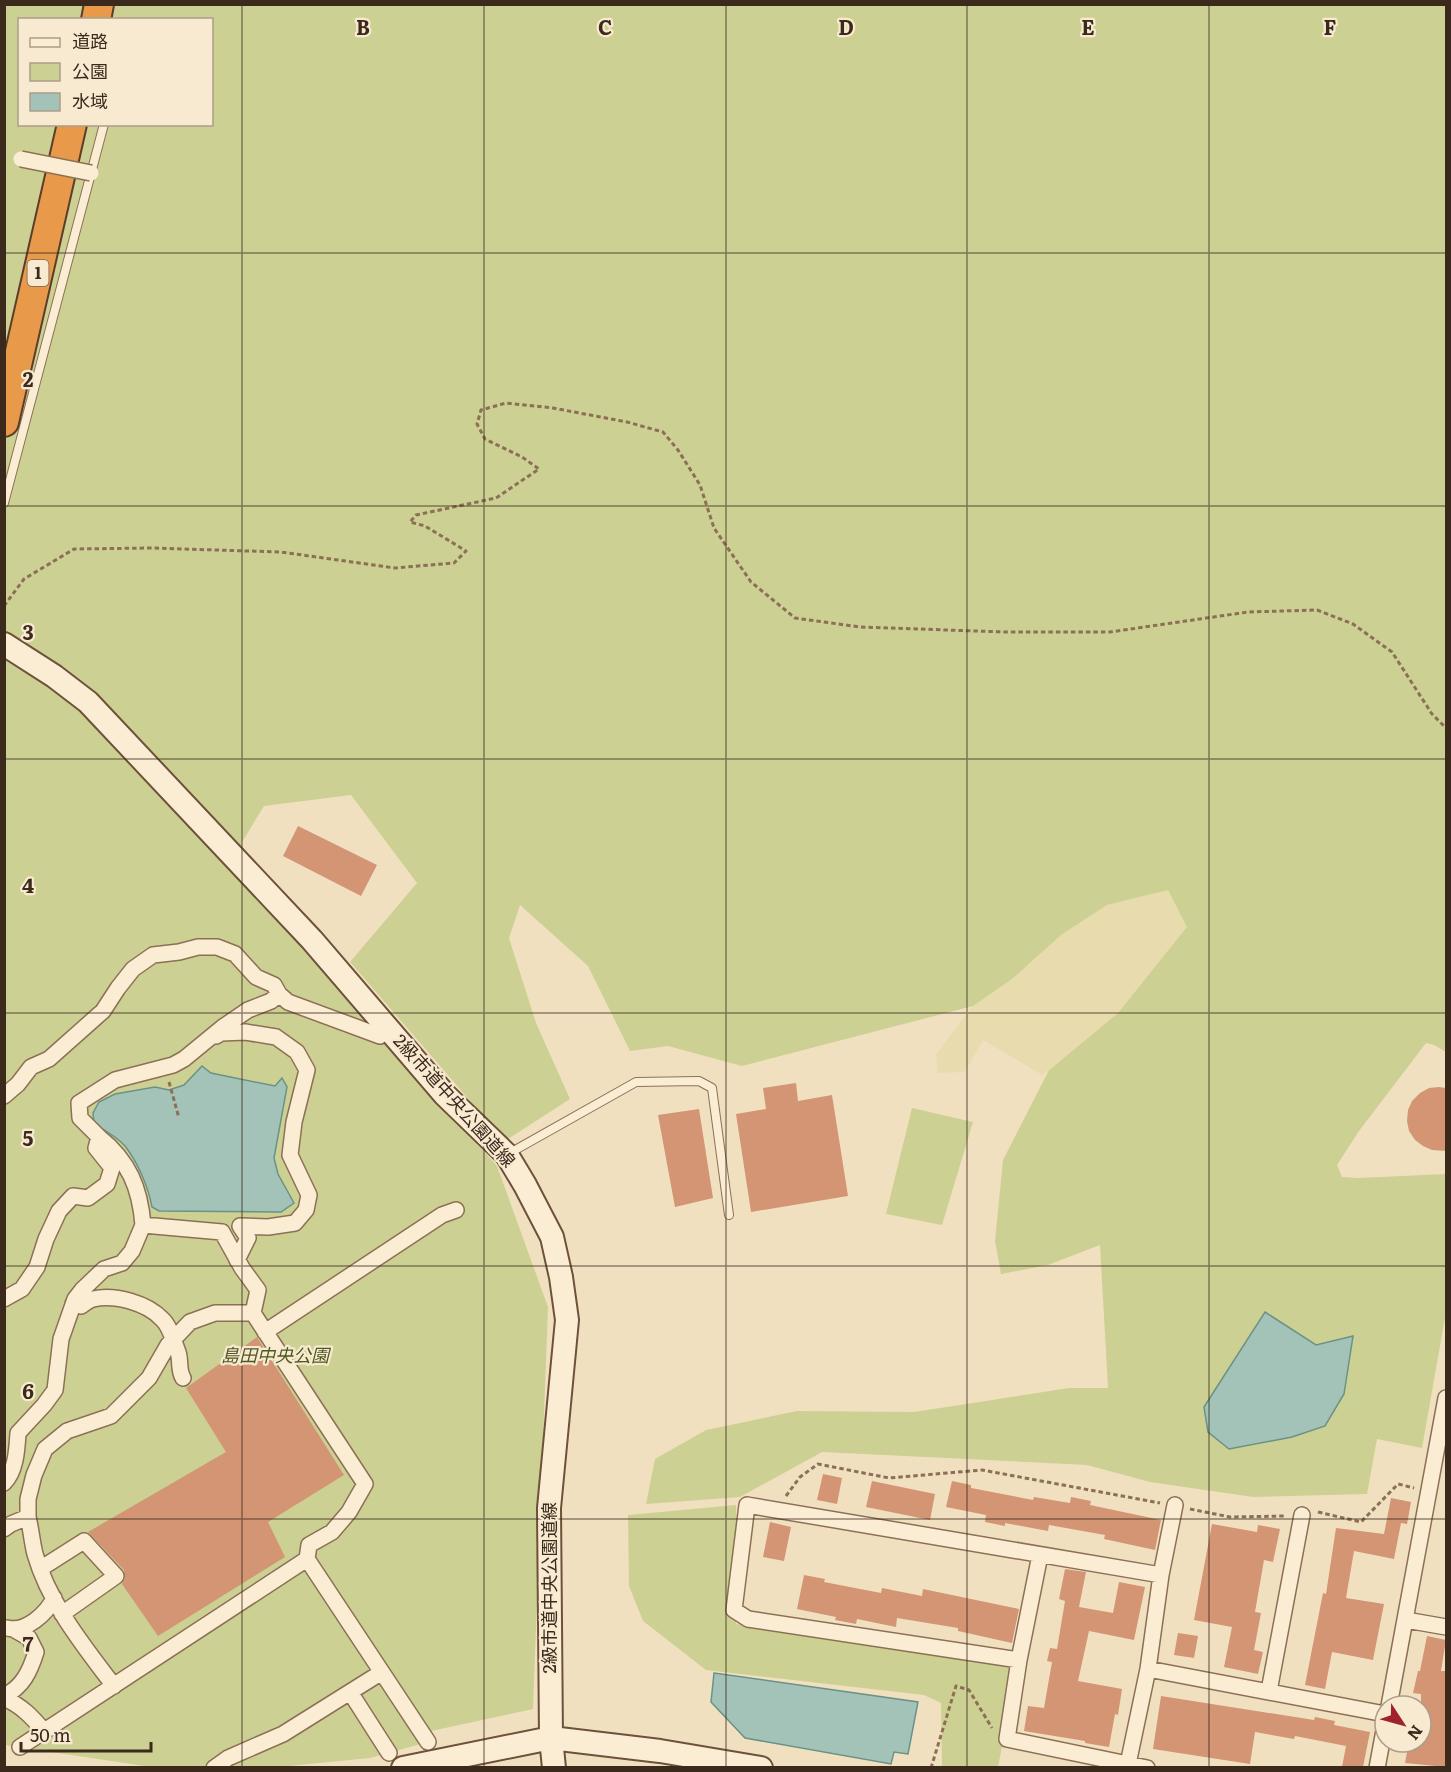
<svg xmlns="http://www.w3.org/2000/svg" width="1451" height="1772" viewBox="0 0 1451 1772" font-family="Literata,'Noto Sans JP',serif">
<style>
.farmland{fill:#e8dbad}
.green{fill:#cdd093;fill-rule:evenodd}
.water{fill:#a4c3b8;stroke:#6a9286;stroke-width:1.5}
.building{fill:#d39573}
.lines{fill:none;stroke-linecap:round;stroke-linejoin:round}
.lane-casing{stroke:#8c7056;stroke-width:10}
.street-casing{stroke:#8c7056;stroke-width:18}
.secondary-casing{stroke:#6e513a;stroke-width:26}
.highway-casing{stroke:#5a3e2b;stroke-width:32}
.path{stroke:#8c7056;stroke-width:3;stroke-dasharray:4.5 3;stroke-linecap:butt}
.lane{stroke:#fbedd4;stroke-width:8}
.street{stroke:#fbedd4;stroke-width:15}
.secondary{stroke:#fbedd4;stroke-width:22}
.highway{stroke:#e8994a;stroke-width:28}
.street-bridge-casing{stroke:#8c7056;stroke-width:18;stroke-linecap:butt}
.street-bridge{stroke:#fbedd4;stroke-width:15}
.grid{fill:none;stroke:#3b291c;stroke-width:1.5;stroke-opacity:0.55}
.labels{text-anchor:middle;stroke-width:4.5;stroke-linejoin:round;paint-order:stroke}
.shield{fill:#f8ead1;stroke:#746352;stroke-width:1.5}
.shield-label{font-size:16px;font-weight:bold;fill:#3b291c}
.street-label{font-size:18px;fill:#3b291c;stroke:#f8ead1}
.park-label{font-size:18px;font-style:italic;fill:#4e5921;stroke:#f8ead1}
.grid-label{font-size:20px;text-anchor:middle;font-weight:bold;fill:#3b291c;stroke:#f8ead1;stroke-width:4.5;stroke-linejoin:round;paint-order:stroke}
</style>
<rect width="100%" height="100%" fill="#f1e0c0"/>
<path class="farmland" d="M1168 890 1188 927 1118 1013 1042 1075 983 1040 965 1072 938 1073 936 1054 973 1006 1012 979 1061 935 1107 905Z"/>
<path class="green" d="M5 5H1446V1052L1434 1045 1426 1043 1359 1131 1337 1165 1342 1177 1358 1178 1446 1174V1312L1422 1448 1377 1439 1367 1494 1253 1497 1150 1482 1087 1465 822 1452 740 1497 646 1504 655 1459 706 1430 797 1411 914 1412 1069 1388H1108L1100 1245 1048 1265 1001 1274 995 1241 1003 1160 1049 1070 1118 1013 1187 927 1168 890 1107 905 1061 935 1012 979 973 1006 742 1066 668 1046 630 1051 588 966 520 905 509 938 536 1023 570 1099 505 1141 350 962 417 883 351 795 264 806 242 842 246 882 497 1166 548 1307 533 1709 422 1733 428 1742 370 1758 279 1767H151L5 1745ZM20 20H212V124H20Z
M912 1108 973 1122 942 1225 886 1214Z
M736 1505V1624L1018 1665 998 1767H942L941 1703 924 1695 706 1670 643 1621 629 1586 628 1515Z"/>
<path class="water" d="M202 1066 211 1073 275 1086 282 1078 287 1087 274 1158 278 1174 294 1203 281 1212 159 1211 152 1207C148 1186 138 1163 125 1146 117 1137 104 1130 94 1124L93 1113 99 1102 115 1094 155 1087 169 1090 184 1085Z
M1265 1312 1316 1345 1353 1336 1344 1394 1325 1426 1292 1437 1229 1449 1208 1432 1204 1407Z
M714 1673 918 1702 908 1754 894 1752 891 1764 745 1738 711 1702Z"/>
<path class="building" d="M298 826 377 865 361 896 283 856Z
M796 1083 798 1101 832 1095 848 1196 751 1212 736 1114 766 1109 763 1088Z
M1439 1087 1446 1088V1151L1432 1150 1423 1146 1415 1140 1409 1131 1407 1121 1408 1110 1412 1101 1420 1093 1429 1088Z
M699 1109 713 1198 675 1207 658 1115Z
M257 1337 344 1475 268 1522 285 1557 158 1636 122 1584 125 1579 124 1570 88 1532 226 1452 186 1388Z
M823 1474 842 1478 837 1504 817 1500Z
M872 1481 935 1494 930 1520 866 1507Z
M952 1481 971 1485V1488L1033 1500 1034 1497 1070 1503 1071 1497 1091 1501 1090 1505 1161 1520 1155 1550 1104 1539 1105 1535 1049 1525 1048 1531 1005 1523V1526L985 1522 986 1515 946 1507Z
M1391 1498 1411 1502 1407 1524 1401 1523 1394 1559 1354 1551 1346 1598 1384 1604 1373 1660 1332 1652 1325 1689 1305 1685 1323 1593 1326 1594 1336 1528 1384 1534Z
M770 1522 791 1527 784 1561 763 1557Z
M1212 1524 1257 1532 1258 1525 1280 1529 1273 1562 1264 1560 1255 1612 1261 1613 1254 1650 1263 1652 1258 1674 1224 1667 1232 1627 1194 1620Z
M1065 1569 1086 1572 1079 1607 1113 1613 1119 1582 1145 1587 1134 1640 1089 1631 1078 1681 1122 1689 1118 1715 1115 1714 1109 1747 1085 1743V1741L1024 1731 1028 1706 1044 1708 1052 1662 1047 1661 1050 1648 1057 1649 1065 1601 1059 1599Z
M804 1575 825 1579 824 1582 881 1593 882 1588 922 1596 923 1589 1019 1609 1012 1643 958 1631V1628L897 1618 896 1627 857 1619 856 1624 835 1620 836 1617 797 1609Z
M1178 1633 1198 1636 1194 1658 1174 1655Z
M1427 1636 1446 1640 1441 1671H1446V1767L1405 1763 1409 1742H1421V1694L1413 1693 1418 1671H1420Z
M1161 1696 1314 1720 1315 1717 1335 1721 1334 1725 1370 1732 1363 1767H1342L1346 1746 1295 1736 1294 1739 1255 1732 1250 1764 1153 1749Z"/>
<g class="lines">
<defs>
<path id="lane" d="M4 503 104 124
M508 1154 636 1082 699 1081 712 1088 729 1215"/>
<path id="street" d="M279 994 288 1002 380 1036
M216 1036 221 1033 245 1032 276 1037 297 1052 307 1070 294 1122 290 1155 309 1195 306 1210 295 1223 268 1227 240 1226 248 1238 237 1260
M4 1096 18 1084 31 1067 49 1059 103 1011 118 988 133 969 153 955 179 952 198 947H217L235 954 256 977 274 985 279 994 271 1001 248 1010 223 1027 184 1059 173 1065 115 1080 79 1103 80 1118 99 1137
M4 1299 22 1289 37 1267 46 1239 59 1211 73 1196 88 1198 107 1184 112 1168 96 1148 99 1137C129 1161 140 1188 143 1225
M73 1304 81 1306C84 1304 89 1300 93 1299 115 1294 147 1303 162 1319 170 1326 174 1342 178 1352 181 1361 178 1370 183 1378
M265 1332 442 1215 456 1210
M4 1483C16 1471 17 1449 18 1433L44 1405 55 1390 61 1339 75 1299 82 1290 104 1269 122 1263 132 1251 143 1225 222 1232 242 1268 258 1290 253 1313
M28 1517C31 1529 32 1542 35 1554 49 1603 83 1645 114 1686
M4 1529 11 1524 28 1517V1499L34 1475 45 1449 67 1431 111 1416 149 1378 168 1345 190 1322 215 1313H253L365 1484 349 1512 332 1532 309 1545 307 1559 20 1747
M1040 1555 1019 1660 1007 1739 1147 1768
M307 1559 428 1742
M40 1569 84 1541 116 1576 62 1614
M1406 1620 1446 1627
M7 1628C26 1633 47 1613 54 1598
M1019 1660 748 1619 734 1610 747 1505 1161 1575
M1148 1669 1385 1714
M1269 1691 1302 1515
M350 1692 389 1753
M4 1696C23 1687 30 1671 36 1652L29 1638 13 1629
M4 1698C22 1706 32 1717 44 1731
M1389 1706 1446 1398
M1128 1764 1148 1669 1161 1575 1175 1505
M214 1768 228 1758 283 1734 382 1672
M1377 1768 1385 1725"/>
<path id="secondary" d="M4 644 54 676 88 702 312 940 445 1095 507 1155 525 1185 552 1237 561 1277 567 1320 549 1508 551 1738 403 1768
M554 1768 551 1738 660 1751 761 1768"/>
<path id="highway" d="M96 20 99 4
M4 422 72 124"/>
</defs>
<use href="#lane" class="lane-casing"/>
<use href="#street" class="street-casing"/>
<use href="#secondary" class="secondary-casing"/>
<use href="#highway" class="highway-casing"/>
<path class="path" d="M4 606 24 579 74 549 151 548 281 552 395 568 454 563 466 551 425 526 410 522 416 515 496 498 539 469 522 457 485 439 477 424 481 410 506 403 553 408 627 422 663 432 678 450 700 485 714 528 751 582 795 618 860 627 1005 632H1110L1248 612 1317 610 1353 624 1392 652 1432 714 1446 728
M169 1082 179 1118
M786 1496 800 1477 818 1464 889 1478 982 1470 1160 1503
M1190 1509 1230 1517 1285 1516
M1318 1512 1361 1522 1398 1484 1414 1488
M931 1768 956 1686 969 1690 992 1728"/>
<use href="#lane" class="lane"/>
<use href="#street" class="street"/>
<use href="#secondary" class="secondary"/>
<use href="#highway" class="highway"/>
<defs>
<path id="street-bridge" d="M21 159 91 173"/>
</defs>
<use href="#street-bridge" class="street-bridge-casing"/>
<use href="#street-bridge" class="street-bridge"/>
</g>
<path class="grid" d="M242 4V1768M484 4V1768M726 4V1768M967 4V1768M1209 4V1768M4 253H1446M4 506H1446M4 759H1446M4 1013H1446M4 1266H1446M4 1519H1446"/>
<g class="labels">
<rect class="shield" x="27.5" y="260" width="21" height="26" rx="4.5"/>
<g class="shield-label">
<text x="38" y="279">1</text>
</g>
<g class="street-label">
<text transform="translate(454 1101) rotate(48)" y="6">2級市道中央公園道線</text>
<text transform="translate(550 1588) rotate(-90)" y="6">2級市道中央公園道線</text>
</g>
<g class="park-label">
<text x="275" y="1362">島田中央公園</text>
</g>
</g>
<g class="grid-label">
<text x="363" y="35">B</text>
<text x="605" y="35">C</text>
<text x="846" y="35">D</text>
<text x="1088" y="35">E</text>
<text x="1330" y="35">F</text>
<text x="28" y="387">2</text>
<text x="28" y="640">3</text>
<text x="28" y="893">4</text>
<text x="28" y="1146">5</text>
<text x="28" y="1399">6</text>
<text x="28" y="1652">7</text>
</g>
<rect width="1451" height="1772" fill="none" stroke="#3b291c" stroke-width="12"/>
<rect x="18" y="18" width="195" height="108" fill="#f8ead1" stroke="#ac9d89" stroke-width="1.5"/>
<rect x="30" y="38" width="30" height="9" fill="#fbedd4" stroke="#ac9d89" stroke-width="1.5"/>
<text x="72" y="48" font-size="18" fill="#3b291c">道路</text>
<rect x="30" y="63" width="30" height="18" fill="#cdd093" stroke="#ac9d89" stroke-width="1.5"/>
<text x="72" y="78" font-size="18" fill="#3b291c">公園</text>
<rect x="30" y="93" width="30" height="18" fill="#a4c3b8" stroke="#ac9d89" stroke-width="1.5"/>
<text x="72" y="108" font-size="18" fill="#3b291c">水域</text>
<g transform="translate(1403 1724) rotate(126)"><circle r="28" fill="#f8ead1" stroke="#ac9d89" stroke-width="1.5"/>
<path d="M0-4.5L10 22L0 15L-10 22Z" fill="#a0222a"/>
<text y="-9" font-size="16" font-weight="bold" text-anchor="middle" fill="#3b291c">N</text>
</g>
<path d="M21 1742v9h130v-9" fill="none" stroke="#3b291c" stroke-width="3"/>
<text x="30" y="1742" font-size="18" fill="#3b291c" stroke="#f8ead1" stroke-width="4.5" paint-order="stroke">50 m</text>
</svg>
